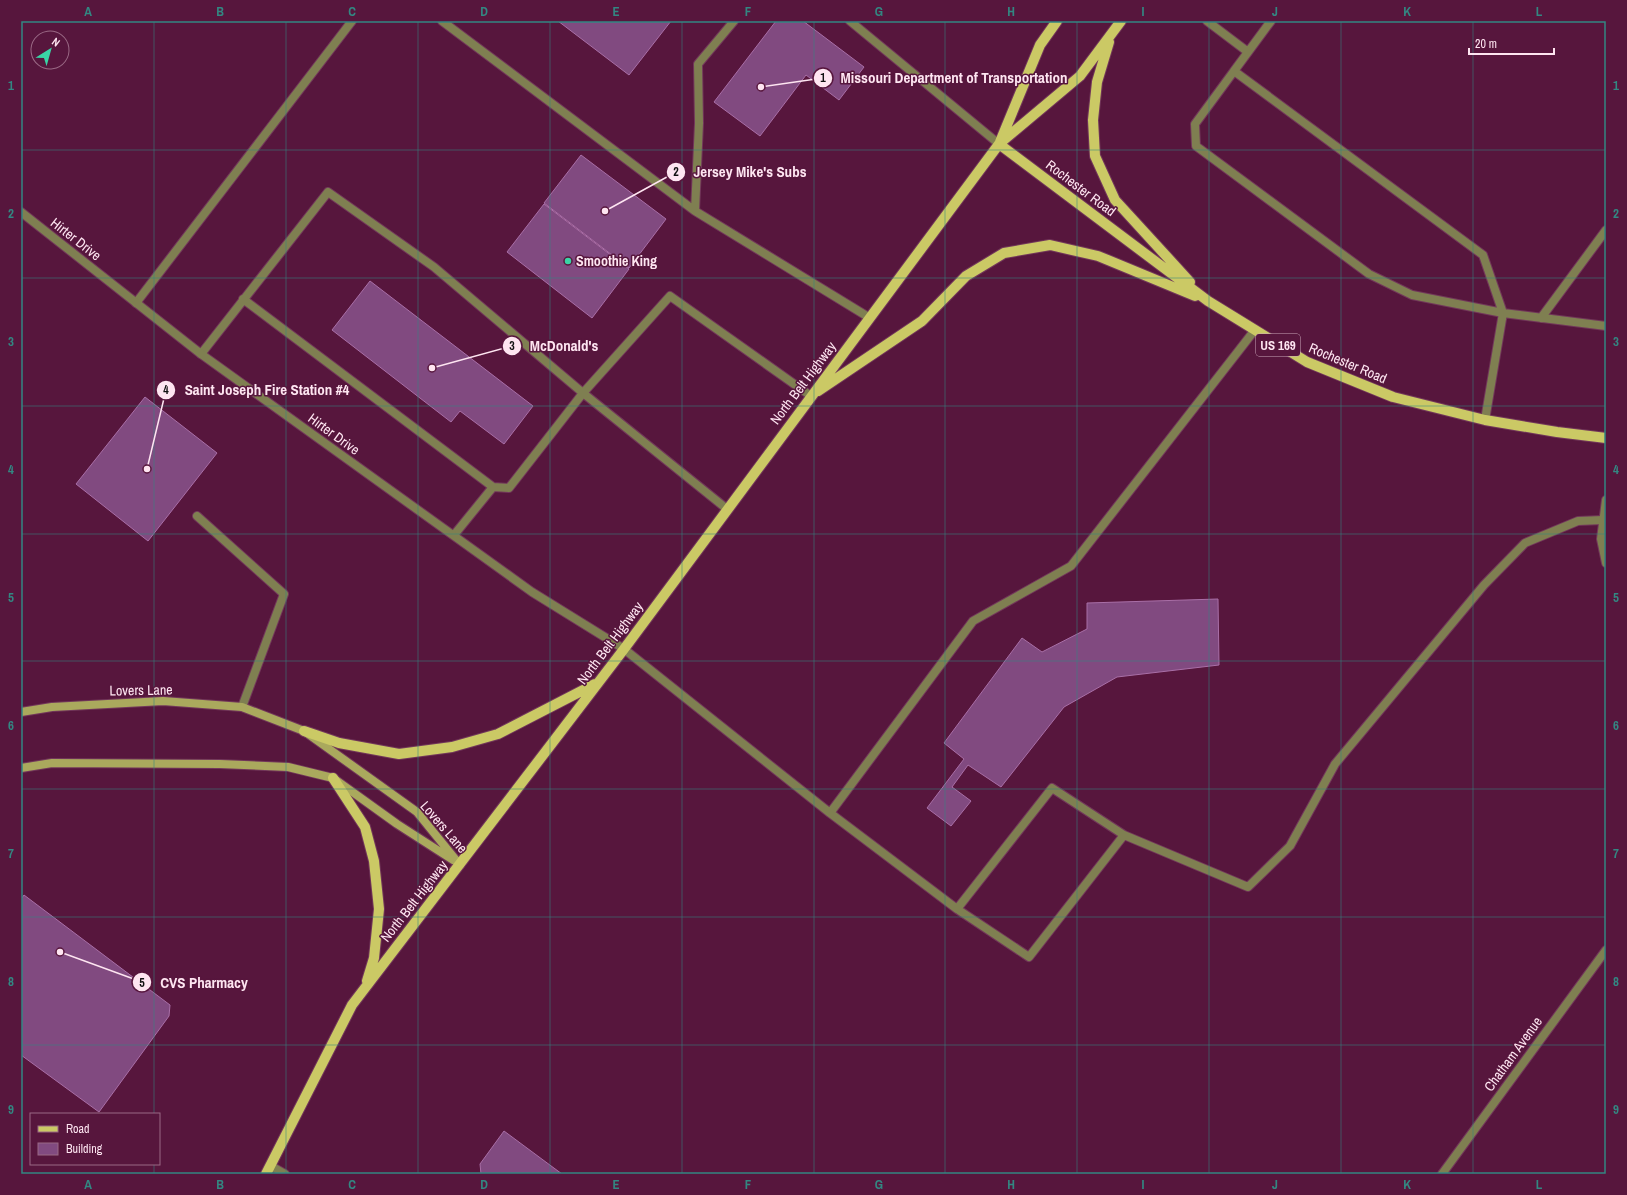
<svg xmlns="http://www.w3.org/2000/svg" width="1627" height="1195" viewBox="0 0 1627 1195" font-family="'Archivo Narrow',sans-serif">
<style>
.building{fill:#814a80;stroke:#a96fa7}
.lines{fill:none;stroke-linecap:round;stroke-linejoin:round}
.lane-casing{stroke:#72375a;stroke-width:10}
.street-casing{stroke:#72375a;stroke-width:10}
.secondary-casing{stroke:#72375a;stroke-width:10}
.primary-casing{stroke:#72375a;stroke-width:12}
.lane{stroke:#7f7f51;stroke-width:8}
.street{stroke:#7f7f51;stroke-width:8}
.secondary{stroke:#aaa95d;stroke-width:8}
.primary{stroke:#cbc965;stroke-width:10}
.grid{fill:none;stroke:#338782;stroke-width:1;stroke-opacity:0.55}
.poi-dot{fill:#3ad4a5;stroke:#57163d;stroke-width:1.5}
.labels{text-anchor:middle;stroke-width:3;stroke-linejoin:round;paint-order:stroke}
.shield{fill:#57163d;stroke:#cca7bb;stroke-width:1}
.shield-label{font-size:13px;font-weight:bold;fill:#fee5f1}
.street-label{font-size:14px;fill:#fee5f1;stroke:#57163d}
.poi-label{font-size:14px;font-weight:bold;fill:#fee5f1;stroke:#57163d;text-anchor:start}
.leader{fill:none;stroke:#fee5f1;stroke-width:1.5}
.callout-dot{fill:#fee5f1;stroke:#57163d;stroke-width:1.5}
.mark-label{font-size:12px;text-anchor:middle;font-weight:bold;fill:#111}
.callout-label{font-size:15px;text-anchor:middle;font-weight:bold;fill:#fee5f1;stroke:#57163d;stroke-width:3;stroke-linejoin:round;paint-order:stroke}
.neatline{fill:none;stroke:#338782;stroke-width:1.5}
.grid-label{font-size:13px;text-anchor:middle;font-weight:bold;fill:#338782}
</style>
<rect width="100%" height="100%" fill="#57163d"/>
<path class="building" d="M558 21H671L629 75Z
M776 21H803L864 67 839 100 806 75 760 136 714 102Z
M581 155 666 219 629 268 544 203Z
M544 204 629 269 592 318 507 252Z
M370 281 533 406 504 444 460 411 451 422 332 330Z
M145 397 217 453 148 541 76 484Z
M1218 599 1219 665 1117 677 1064 707 1001 787 968 765 952 787 971 801 951 826 927 808 964 759 944 743 1022 638 1042 652 1087 629V603Z
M24 895 170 1005 169 1016 99 1112 21 1055V899Z
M504 1131 562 1174H481L480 1164Z"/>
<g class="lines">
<defs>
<path id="lane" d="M442 21 695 211
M734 21 698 64 699 123 695 211 870 318
M850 21 999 144
M1207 21 1248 52
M1234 71 1271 21
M136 303 352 21
M1541 318 1606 230
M201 354 328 192 434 267 583 393 509 488 493 487 243 299
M1485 420 1503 313 1483 255 1234 71 1195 124 1196 146 1369 274 1412 295 1503 313 1606 326
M727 509 583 393 670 296 811 396
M197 516 284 594 242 707
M454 535 493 487
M624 649 830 813 973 621 1071 566 1254 331
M830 813 957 909 1029 957 1124 835 1052 788 957 909
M1124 835 1248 887 1290 846 1335 764 1484 585 1525 543 1578 521 1603 520
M271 1166 285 1174"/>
<path id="street" d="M21 212 201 354 532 592 624 649
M1606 500 1601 539 1606 563
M1442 1174 1606 950"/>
<path id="secondary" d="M21 712 52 707 163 701 242 707 304 731 417 812 460 865
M21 768 52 763 220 764 288 767 333 778 397 824 453 860"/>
<path id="primary" d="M1109 42 1097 82 1093 120 1095 156 1115 200 1190 282
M1000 142 1040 45 1057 21
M999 144 1208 301 1307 362 1393 397 1485 420 1557 432 1606 438
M818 391 922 321 966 276 1004 253 1050 245 1098 256 1195 296
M304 731 339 743 399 754 452 747 498 734 595 684
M333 778 365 827 374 861 379 909 374 958 367 981
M266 1174 352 1005 624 649 999 144 1080 76 1121 21"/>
</defs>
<use href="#lane" class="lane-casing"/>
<use href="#street" class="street-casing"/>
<use href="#secondary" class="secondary-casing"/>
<use href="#primary" class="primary-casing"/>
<use href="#lane" class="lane"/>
<use href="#street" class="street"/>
<use href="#secondary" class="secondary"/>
<use href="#primary" class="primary"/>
</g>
<path class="grid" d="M154 21V1114M286 21V1174M418 21V1174M550 21V1174M682 21V1174M814 21V1174M945 21V1174M1077 21V1174M1209 21V1174M1341 21V1174M1473 21V1174M21 150H1606M21 278H1606M21 406H1606M21 534H1606M21 661H1606M21 789H1606M21 917H1606M21 1045H1606M154 1164V1174"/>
<circle class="poi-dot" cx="568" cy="261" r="4"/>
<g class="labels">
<rect class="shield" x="1256" y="334" width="44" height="22" rx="3"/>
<g class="shield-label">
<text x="1278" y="350">US 169</text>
</g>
<g class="street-label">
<text transform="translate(1081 188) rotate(37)" y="5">Rochester Road</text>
<text transform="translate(76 239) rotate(38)" y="5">Hirter Drive</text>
<text transform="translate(1348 363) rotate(23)" y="5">Rochester Road</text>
<text transform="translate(803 383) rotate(-53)" y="5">North Belt Highway</text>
<text transform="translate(334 434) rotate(36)" y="5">Hirter Drive</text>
<text transform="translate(610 643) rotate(-53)" y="5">North Belt Highway</text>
<text transform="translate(141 690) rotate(-1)" y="5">Lovers Lane</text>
<text transform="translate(444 827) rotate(49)" y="5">Lovers Lane</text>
<text transform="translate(414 901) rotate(-52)" y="5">North Belt Highway</text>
<text transform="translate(1513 1054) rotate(-54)" y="5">Chatham Avenue</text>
</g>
<g class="poi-label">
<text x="576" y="266">Smoothie King</text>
</g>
</g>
<path class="leader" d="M761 87L823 78M605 211L676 172M432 368L512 346M147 469L166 390M60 952L142 982"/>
<g class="callout-dot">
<circle cx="761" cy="87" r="4"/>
<circle cx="605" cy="211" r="4"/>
<circle cx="432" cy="368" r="4"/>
<circle cx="147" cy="469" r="4"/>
<circle cx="60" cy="952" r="4"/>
<circle cx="823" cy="78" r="10"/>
<circle cx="676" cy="172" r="10"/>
<circle cx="512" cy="346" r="10"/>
<circle cx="166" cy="390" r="10"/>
<circle cx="142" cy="982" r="10"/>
</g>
<g class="mark-label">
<text x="823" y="82">1</text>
<text x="676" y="176">2</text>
<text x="512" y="350">3</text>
<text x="166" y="394">4</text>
<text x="142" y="987">5</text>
</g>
<g class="callout-label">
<text x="954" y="83">Missouri Department of Transportation</text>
<text x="750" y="177">Jersey Mike's Subs</text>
<text x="564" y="351">McDonald's</text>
<text x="267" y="395">Saint Joseph Fire Station #4</text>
<text x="204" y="988">CVS Pharmacy</text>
</g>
<rect width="1627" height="1195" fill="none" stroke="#57163d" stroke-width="44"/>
<rect x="30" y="1113" width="130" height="52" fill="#57163d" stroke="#9a6985"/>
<rect x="38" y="1126" width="20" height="6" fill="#cbc965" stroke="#9a6985"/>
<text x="66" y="1133" font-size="12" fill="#fee5f1">Road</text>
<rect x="38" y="1143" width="20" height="12" fill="#814a80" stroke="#9a6985"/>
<text x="66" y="1153" font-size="12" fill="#fee5f1">Building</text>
<g transform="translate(50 50) rotate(37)"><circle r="19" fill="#57163d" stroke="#9a6985"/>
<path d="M0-3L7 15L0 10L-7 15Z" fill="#3ad4a5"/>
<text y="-6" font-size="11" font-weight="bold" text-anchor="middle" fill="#fee5f1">N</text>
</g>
<path d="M1469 48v6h85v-6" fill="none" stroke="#fee5f1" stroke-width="2"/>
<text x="1475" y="48" font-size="12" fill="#fee5f1" stroke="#57163d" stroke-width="3" paint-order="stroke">20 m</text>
<rect x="22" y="22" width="1583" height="1151" class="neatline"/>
<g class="grid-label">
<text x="88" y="16">A</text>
<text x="220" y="16">B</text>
<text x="352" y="16">C</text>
<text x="484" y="16">D</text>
<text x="616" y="16">E</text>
<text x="748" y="16">F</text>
<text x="879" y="16">G</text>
<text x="1011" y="16">H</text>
<text x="1143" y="16">I</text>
<text x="1275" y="16">J</text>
<text x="1407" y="16">K</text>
<text x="1539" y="16">L</text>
<text x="11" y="90">1</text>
<text x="1616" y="90">1</text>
<text x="11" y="218">2</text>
<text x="1616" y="218">2</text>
<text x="11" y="346">3</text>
<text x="1616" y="346">3</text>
<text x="11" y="474">4</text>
<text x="1616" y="474">4</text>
<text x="11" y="602">5</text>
<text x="1616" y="602">5</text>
<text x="11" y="730">6</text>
<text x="1616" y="730">6</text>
<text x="11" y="858">7</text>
<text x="1616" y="858">7</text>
<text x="11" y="986">8</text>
<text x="1616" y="986">8</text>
<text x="11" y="1114">9</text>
<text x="1616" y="1114">9</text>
<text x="88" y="1189">A</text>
<text x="220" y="1189">B</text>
<text x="352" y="1189">C</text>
<text x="484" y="1189">D</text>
<text x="616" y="1189">E</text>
<text x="748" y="1189">F</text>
<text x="879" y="1189">G</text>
<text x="1011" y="1189">H</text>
<text x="1143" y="1189">I</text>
<text x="1275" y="1189">J</text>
<text x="1407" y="1189">K</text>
<text x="1539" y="1189">L</text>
</g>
</svg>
